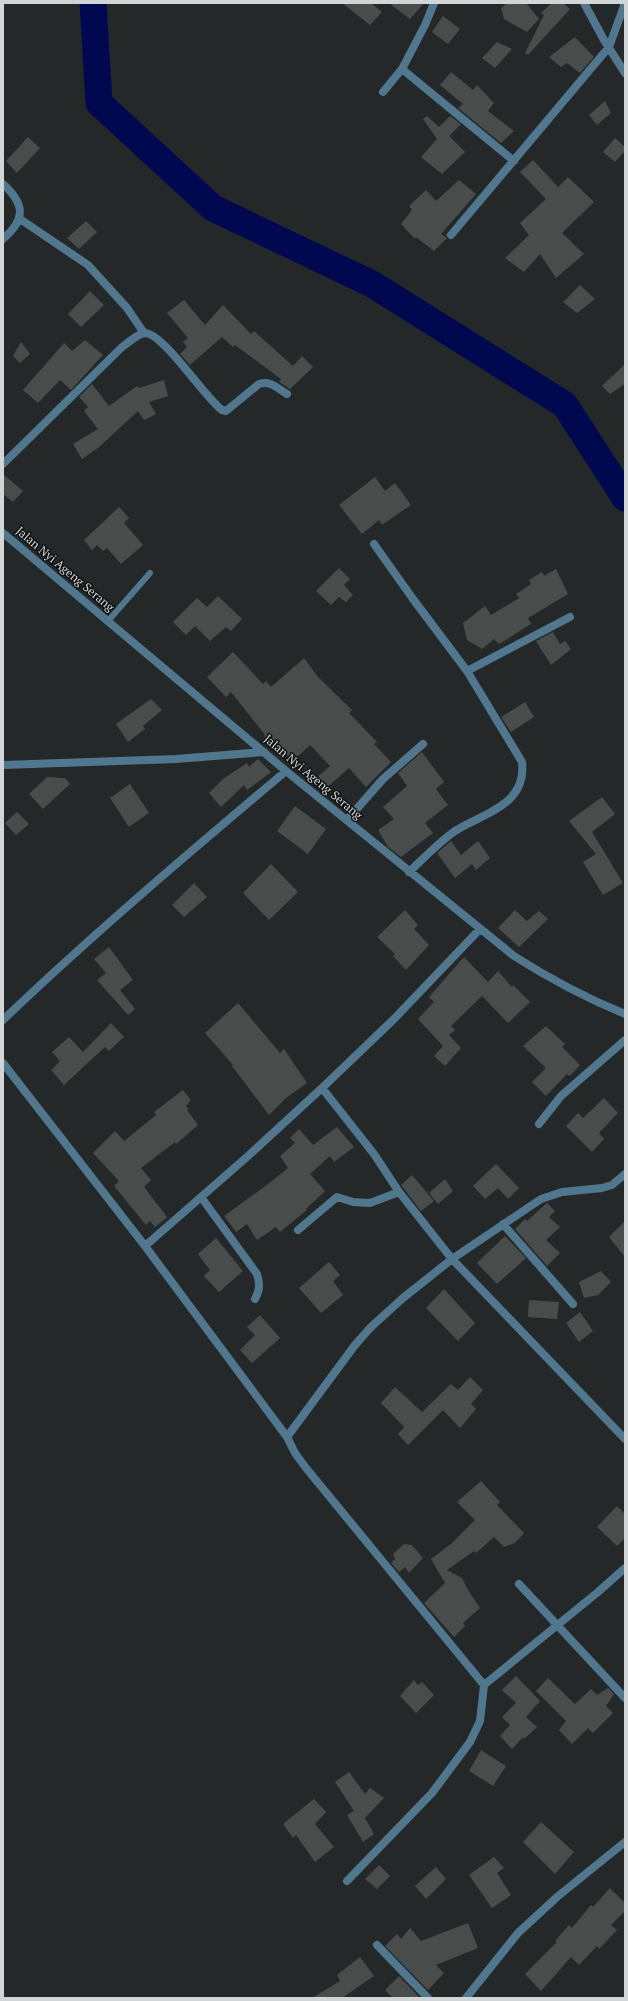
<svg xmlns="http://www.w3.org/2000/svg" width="628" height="2001" viewBox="0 0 628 2001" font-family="'PT Serif',serif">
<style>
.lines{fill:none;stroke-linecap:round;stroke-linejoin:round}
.river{stroke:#00094f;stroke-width:27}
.building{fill:#484d4c}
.lane{stroke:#50778e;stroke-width:6}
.street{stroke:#50778e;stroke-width:8}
.labels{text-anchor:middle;stroke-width:3;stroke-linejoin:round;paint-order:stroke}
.street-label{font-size:12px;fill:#d2d5d5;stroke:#0f1111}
</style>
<rect width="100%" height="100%" fill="#242829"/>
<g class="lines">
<path class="river" d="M93 3 99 103 213 208 372 284 565 405 625 498"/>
</g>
<path class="building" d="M342 3H371L382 12 370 25Z
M389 3H424L410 19Z
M507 3H526L539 19 527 32 504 19 501 8Z
M552 3H563L570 9 528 55 525 53 544 15 541 13Z
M443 16 460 29 448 44 432 32Z
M575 37 594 57 580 73 567 63 561 67 549 57Z
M497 42 512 49 495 68 482 58Z
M451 72 473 90 477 85 494 103 488 111 514 131 501 143 458 108 463 104 440 85Z
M605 101 611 113 597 125 589 115Z
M427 116 439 127 450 116 461 124 449 136 465 152 442 174 421 157 437 139 423 119Z
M28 137 40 148 17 173 6 161Z
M615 138 625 147V151L615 162 603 152Z
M533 160 558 187 568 177 594 202 562 233 584 254 556 278 540 254 524 272 505 258 529 235 520 223 546 199 520 172Z
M459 180 476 194 441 234 447 238 434 251 416 237 415 239 401 224 412 210 409 206 426 190 436 201Z
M86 221 97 232 79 249 67 238Z
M580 285 595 299 577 313 563 302Z
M90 291 104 305 81 327 68 314Z
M184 300 205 325 223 305 251 334 254 331 293 366 302 356 313 367 290 389 279 382 281 379 235 345 233 347 222 337 190 365 180 354 187 347 183 342 188 338 167 313Z
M85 340 103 355 71 390 60 380 38 403 23 390 64 343 72 351Z
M21 342 30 354 20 363 13 356Z
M625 364V384L610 394 602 386Z
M164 380 168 396 149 402 156 414 144 420 138 411 98 448 82 459 73 444 98 429 84 411 88 407 79 397 92 384 109 406 137 386 139 388Z
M3 474 23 491 13 502 3 494Z
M375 477 385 491 395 483 411 505 382 525 379 520 362 534 339 505Z
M119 507 129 518 124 523 143 545 121 564 107 548 103 551 97 545 92 550 84 540Z
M339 568 350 579 344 585 353 595 346 602 339 597 331 605 316 591Z
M556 569 568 594 528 618 531 624 499 644 494 639 482 649 467 640 463 623 485 606 491 615 519 598 516 594 531 584 529 580 542 572 544 576Z
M218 596 242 619 231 631 226 627 210 641 195 626 186 635 173 622 197 598 207 607Z
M553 632 560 644 565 641 571 649 551 665 536 641Z
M233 652 263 684 266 681 271 687 304 658 318 677 352 710 349 713 377 742 374 744 391 762 366 787 349 768 324 790 315 779 330 766 310 745 293 761 278 746 275 748 264 736 265 735 231 692 226 697 207 677Z
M151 699 162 710 143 726 145 729 128 742 116 724Z
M525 702 534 717 511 732 501 717Z
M422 752 444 782 436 789 448 805 425 823 433 833 401 857 388 847 378 830 394 819 383 807 407 786 398 773Z
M258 759 271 772 247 790 244 785 221 807 209 793 223 779 247 763 249 767Z
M47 777 65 778 70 784 43 809 29 794Z
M130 784 149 813 129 827 110 798Z
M602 797 615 814 592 832 623 883 603 895 583 862 596 854 569 821Z
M295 806 326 829 308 854 277 831Z
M17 812 29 824 16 835 5 823Z
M451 841 461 855 478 841 490 858 476 870 472 864 455 878 437 853Z
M271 864 298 892 269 920 243 893Z
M194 883 207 897 184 917 172 905Z
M405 910 418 925 414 929 429 945 406 970 393 956 395 954 377 937Z
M515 910 527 921 539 911 548 919 519 947 498 928Z
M109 947 133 980 120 990 135 1009 128 1015 97 980 106 973 94 959Z
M464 957 488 982 498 971 512 987 513 985 530 1002 508 1023 482 996 451 1026 455 1030 449 1035 461 1048 445 1066 434 1056 443 1046 418 1019 434 1002 429 997Z
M238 1003 280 1053 284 1049 307 1083 286 1098 269 1115 232 1066 233 1065 205 1033Z
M111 1023 124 1037 109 1051 105 1047 64 1085 51 1070 60 1061 52 1052 69 1037 83 1052Z
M546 1026 565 1044 562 1047 580 1065 570 1076 567 1074 546 1096 532 1082 546 1068 523 1046Z
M183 1090 191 1100 186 1106 189 1109 187 1110 198 1125 176 1144 175 1142 141 1168 151 1180 144 1187 167 1217 155 1227 150 1221 146 1225 114 1186 119 1181 93 1153 115 1131 124 1141 156 1115 154 1112Z
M604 1098 618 1113 599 1133 604 1139 592 1152 566 1126 578 1113 583 1118Z
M337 1127 354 1147 334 1162 330 1156 310 1174 325 1191 306 1209 307 1210 280 1232 276 1227 257 1240 247 1224 236 1232 224 1216 268 1184 288 1168 280 1156 295 1143 290 1138 299 1129 313 1145Z
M496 1164 519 1188 508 1199 498 1188 485 1199 473 1186Z
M412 1175 434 1201 421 1211 401 1185Z
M445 1179 453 1191 438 1204 429 1193Z
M547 1203 555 1211 549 1217 560 1227 546 1240 560 1253 547 1266 515 1229 525 1219 527 1221Z
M625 1221V1257L609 1237Z
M505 1236 526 1258 497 1284 477 1263Z
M216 1238 243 1271 219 1292 204 1276 210 1270 198 1254Z
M329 1262 340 1275 333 1281 343 1295 321 1313 299 1288Z
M601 1271 611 1282 598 1295 584 1298 579 1282Z
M444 1289 475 1323 458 1341 426 1308Z
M529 1300 559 1302 557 1319 528 1317Z
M580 1312 593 1331 579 1342 566 1323Z
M260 1315 280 1338 252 1363 240 1350 255 1335 247 1327Z
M470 1377 483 1390 471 1404 476 1409 460 1428 443 1410 408 1445 398 1434 404 1427 381 1403 395 1387 422 1412 451 1384 458 1390Z
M481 1481 500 1502 497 1505 524 1533 515 1543 504 1547 494 1537 476 1553 474 1551 447 1570 462 1578 468 1590 480 1608 463 1623 465 1626 454 1637 424 1603 445 1583 431 1559 452 1543 475 1520 457 1502Z
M617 1506 625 1514V1538L617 1546 597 1527Z
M404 1544 412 1545 423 1558 409 1573 405 1567 399 1572 391 1563 395 1559 393 1554Z
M516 1676 540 1701 526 1717 537 1727 524 1739 523 1737 512 1749 500 1736 510 1725 502 1717 516 1703 502 1690Z
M548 1678 575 1704 591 1689 597 1695 608 1688 614 1694 606 1706 613 1713 593 1733 588 1728 572 1744 559 1730 566 1721 536 1691Z
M414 1680 418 1685 422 1682 434 1695 416 1713 400 1696Z
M481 1750 506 1766 493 1786 469 1771Z
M349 1772 365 1794 370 1788 384 1798 365 1818 374 1834 363 1842 347 1815 354 1811 335 1782Z
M314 1799 326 1812 315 1824 334 1847 315 1862 296 1835 293 1838 283 1824Z
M541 1822 574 1852 555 1874 523 1842Z
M494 1857 504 1868 497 1873 511 1895 492 1908 469 1875Z
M379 1865 390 1876 377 1889 365 1879Z
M436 1867 446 1879 426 1899 415 1886Z
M610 1888 625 1903V1911L611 1925 617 1930 599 1949 597 1946 579 1965 571 1957 541 1991 525 1974 557 1942 555 1941 569 1925 572 1928 591 1905 593 1907Z
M468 1923 478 1948 436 1965 444 1973 428 1990 385 1946 397 1934 401 1939 410 1928 421 1941Z
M360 1957 374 1976 342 1998H312L340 1981 337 1975Z
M399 1976 420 1998H393L385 1990Z"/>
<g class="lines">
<path class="lane" d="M108 621 150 573"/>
<path class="street" d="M434 3 425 25 402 69 514 161
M584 3 604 40 625 73
M383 92 402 69
M3 184C25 204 26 219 3 239
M20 219 88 265 127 308 144 333
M451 235 609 47 625 3
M3 464 121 348C128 343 136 335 144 333 162 331 204 397 222 410L226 411 259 384C270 380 277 388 287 394
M3 533 286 771 514 956C550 979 586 998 625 1014
M374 544 413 599 467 671 522 762C527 805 484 813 455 831 438 843 424 858 409 872
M467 671 570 617
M3 765 176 759 264 752
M347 820 383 779 423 744
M3 1020C94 933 190 852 286 771
M3 1063 145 1246
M322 1088 374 1154 399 1192 452 1259 625 1439
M539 1124 561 1096 625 1040
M201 1197 257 1274C260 1284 260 1290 255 1299
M503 1224 573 1304
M298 1230 337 1197 353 1202 370 1203 399 1192
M287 1437 145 1246 248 1156 322 1088 393 1020 480 929
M519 1584 625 1698
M484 1685 598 1592 625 1568
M347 1881 432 1793 470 1742 480 1721 484 1685 306 1468 295 1453 287 1437 355 1345 371 1327 403 1298 452 1259 541 1199 562 1192 602 1188 612 1185 625 1174
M377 1945 428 1998
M466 1998 518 1933 557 1897 625 1842"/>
</g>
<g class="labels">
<g class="street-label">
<text transform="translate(65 569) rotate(40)" y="4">Jalan Nyi Ageng Serang</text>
<text transform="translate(313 777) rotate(40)" y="4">Jalan Nyi Ageng Serang</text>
</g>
</g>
<rect width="628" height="2001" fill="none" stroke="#d2d5d5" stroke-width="8"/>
</svg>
